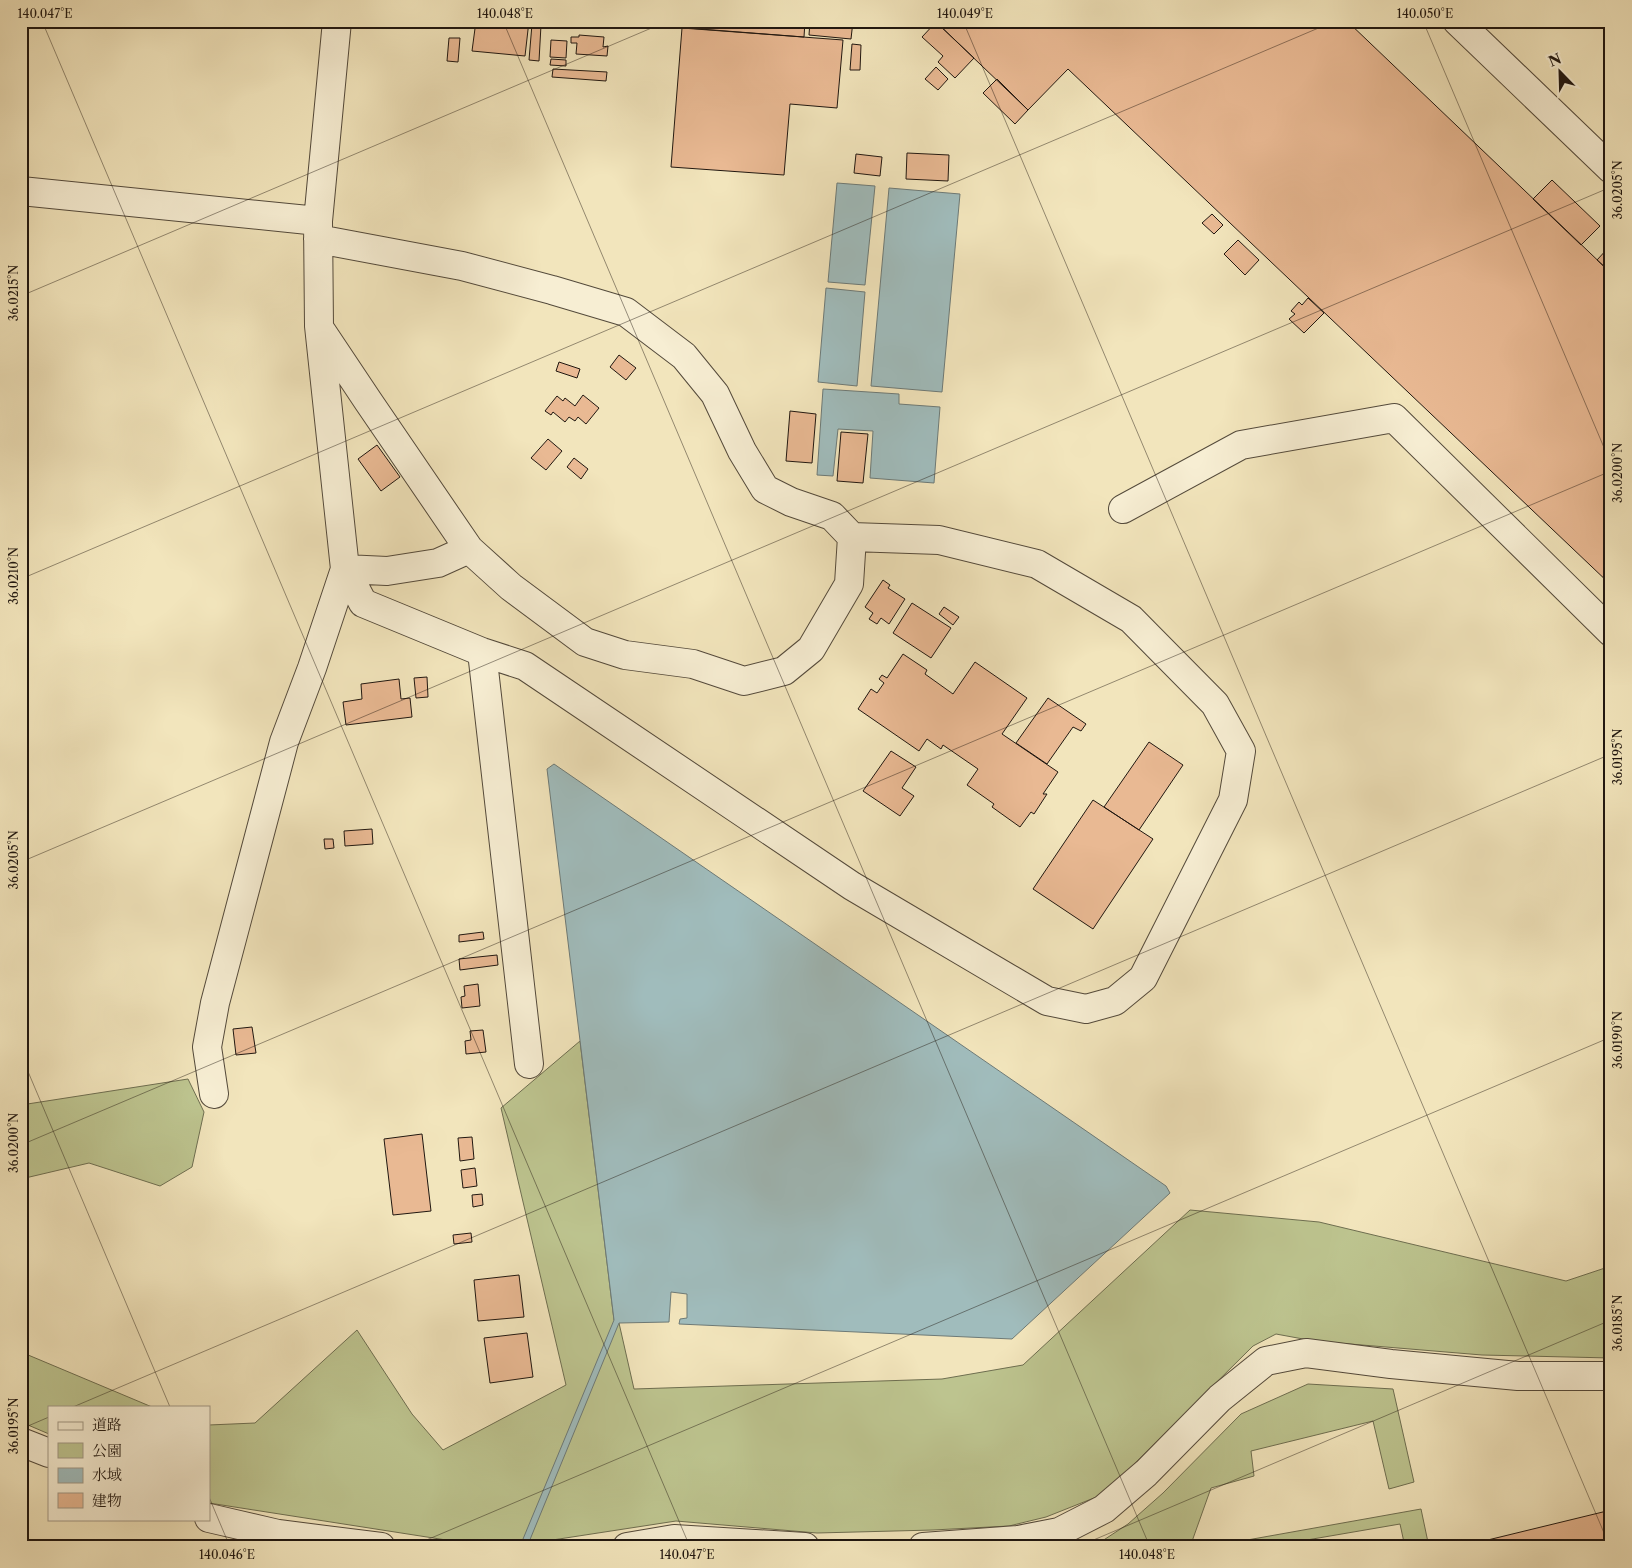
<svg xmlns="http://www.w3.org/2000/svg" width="1632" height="1568" viewBox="0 0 1632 1568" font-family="'Libre Caslon Text','Noto Serif JP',serif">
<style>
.green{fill:#bdc48f;stroke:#6e6e50}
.water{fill:#a0bcbc;stroke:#6d7a77}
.building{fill:#e9b993;stroke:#201710}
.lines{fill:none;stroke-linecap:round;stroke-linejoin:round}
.minor-casing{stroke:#544a3b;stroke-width:30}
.minor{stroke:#f7eed3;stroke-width:28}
.ticks{fill:none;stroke:#201710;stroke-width:1;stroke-opacity:0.45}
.neatline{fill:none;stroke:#201710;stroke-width:2}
.ticks-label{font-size:12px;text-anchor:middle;fill:#201710}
</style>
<rect width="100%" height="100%" fill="#f2e5bc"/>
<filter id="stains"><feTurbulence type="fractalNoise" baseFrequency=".004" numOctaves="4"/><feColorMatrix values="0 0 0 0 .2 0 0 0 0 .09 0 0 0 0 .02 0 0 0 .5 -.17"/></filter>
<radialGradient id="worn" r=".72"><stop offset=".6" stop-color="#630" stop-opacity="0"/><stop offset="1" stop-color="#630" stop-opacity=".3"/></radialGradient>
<path class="green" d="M580 1041 614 1320 619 1323 634 1389 942 1379 1023 1365 1190 1210 1319 1222 1566 1281 1611 1266V1358L1482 1355 1314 1341 1276 1334 1253 1346 1104 1494 1046 1517 1009 1526 933 1530 817 1533 676 1521 507 1547H491L209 1503V1425L255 1423 357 1330 412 1414 443 1450 566 1385 501 1108Z
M188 1079 204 1112 192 1167 160 1186 89 1163 21 1179V1105Z
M21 1352 152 1407H49V1434L21 1422Z
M1308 1384 1393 1389 1414 1482 1389 1489 1373 1421 1251 1451 1254 1476 1211 1488 1190 1547H1093L1128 1524 1163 1493 1241 1414Z
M1421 1509 1429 1547H1405L1400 1524 1266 1547H1236V1542Z"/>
<path class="water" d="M837 183 875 186 865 285 828 282Z
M889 188 960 194 942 392 871 386Z
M826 288 865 292 857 386 818 382Z
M823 389 899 394V404L940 407 934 483 870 478 873 431 838 429 833 476 817 475Z
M554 764 1166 1186 1170 1193 1012 1339 679 1324 680 1319 687 1318V1294L671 1292 669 1322 619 1323 529 1542 523 1539 614 1320 547 769Z"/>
<path class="building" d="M476 21H529L525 56 472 51Z
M608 21H688L687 28Z
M688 21H805L804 37 687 28Z
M810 21H853L851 39 809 35Z
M935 21H1347L1611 273V585L1068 69 1028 110Z
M936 22 974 58 955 78 938 62 943 56 922 37Z
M532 24 541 25 539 61 529 60Z
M682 28 843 40 837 108 790 104 784 175 671 167Z
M579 35 604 37 603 47 608 46 607 56 576 54 577 43H571V37H579Z
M449 38H460L458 62 447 61Z
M551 40 567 41 566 58 550 57Z
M852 44 861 45 860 70H850Z
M551 59 566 60V66L550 65Z
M936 67 948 79 938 90 925 79Z
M553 69 607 72 606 81 552 77Z
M997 79 1028 110 1015 124 983 93Z
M907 153 949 155 948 181 906 179Z
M856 154 882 157 880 176 854 173Z
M1552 180 1600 226 1581 245 1533 199Z
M1212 214 1223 225 1214 234 1202 223Z
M1611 235V273L1597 260 1609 247 1604 242Z
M1238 240 1259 260 1245 275 1224 254Z
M1308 298 1324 313 1304 333 1289 319 1295 314 1291 311 1299 302 1302 305Z
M619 355 636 368 626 380 610 367Z
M559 362 580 369 577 378 556 371Z
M583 395 599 408 586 424 578 417 575 421 569 417 565 422 553 412 551 415 545 411 557 396 563 401 565 398 575 406Z
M790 411 816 414 812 463 786 461Z
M841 432 868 434 863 483 837 481Z
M548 439 562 451 546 470 531 458Z
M377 445 400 477 381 491 358 459Z
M574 458 588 469 581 479 567 467Z
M883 580 890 585 888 588 905 599 889 624 881 618 877 624 869 619 873 613 865 607Z
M912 603 951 628 931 658 893 633Z
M944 607 959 617 953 625 939 614Z
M903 654 927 670 925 674 953 694 975 662 1027 698 1002 734 1058 772 1043 794H1047L1034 814 1031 812 1020 827 992 807 994 804 967 785 978 769 943 745 941 749 927 739 919 751 858 709 871 689 877 693 884 683 879 679 882 675 887 678Z
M427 677 428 697 416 698 414 678Z
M399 679 401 699 410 698 412 717 346 725 343 702 362 699 361 684Z
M1048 698 1086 724 1081 731 1073 727 1047 764 1016 743Z
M1149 742 1183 765 1139 830 1104 807Z
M891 751 916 767 902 788 914 796 900 816 863 791Z
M1093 800 1153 839 1093 929 1033 889Z
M372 829 373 844 345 846 344 831Z
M324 839H333L334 848 325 849Z
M483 932 484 939 459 942V935Z
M497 955 498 965 460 970 459 959Z
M478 984 480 1006 462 1008 461 997 465 996 464 986Z
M252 1027 256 1053 236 1055 233 1029Z
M483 1030 486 1052 466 1054 465 1041 471 1040 470 1031Z
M422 1134 431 1211 393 1215 384 1139Z
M472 1137 474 1159 460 1161 458 1138Z
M475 1168 477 1186 463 1188 461 1170Z
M482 1194 483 1205 473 1207 472 1195Z
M471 1233 472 1242 454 1244 453 1235Z
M519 1275 524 1317 478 1321 474 1280Z
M527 1333 533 1377 490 1383 484 1338Z
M1611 1510V1547H1459Z
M21 1539 62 1547H21Z"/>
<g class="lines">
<defs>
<path id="minor" d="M337 21 318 221 319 326 345 569 363 603 482 652 525 666 852 886 1047 1001 1086 1009 1115 1001 1143 978 1233 800 1241 751 1215 704 1131 619 1037 564 939 540 852 537
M1457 21 1611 169
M21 191 318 221
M318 239 462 266 552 290 626 312 684 356 715 394 742 451 765 489 791 502 832 516 852 537 849 584 811 649 784 671 744 681 693 664 625 655 585 642 511 587 469 549 368 401 322 332
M1123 509 1241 445 1394 418 1611 632
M482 652 529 1064
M214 1094 207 1047 215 1003 284 742 312 668 345 569 387 571 438 563 469 549
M21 1442 49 1453
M209 1518 278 1534 381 1547
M627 1547 674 1539 805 1547
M923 1547 1018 1540 1059 1532 1104 1509 1146 1473 1220 1398 1266 1361 1306 1353 1391 1364 1518 1376H1611"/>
</defs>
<use href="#minor" class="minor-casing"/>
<use href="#minor" class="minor"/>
</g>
<path class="ticks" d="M42 21 690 1547M503 21 1150 1547M963 21 1610 1547M1423 21 1611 464M21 296 668 21M21 579 1335 21M21 862 1611 187M21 1055 170 1407M21 1145 1611 471M73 1407 1611 754M21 1429 49 1417M209 1497 230 1547M410 1547 1611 1037M1077 1547 1611 1320"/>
<rect width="1632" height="1568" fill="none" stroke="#f2e5bc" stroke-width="55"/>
<rect x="48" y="1406" width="162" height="115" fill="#f7eed3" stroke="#a19885"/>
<rect x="58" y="1422" width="25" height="8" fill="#f7eed3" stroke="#a19885"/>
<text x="92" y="1430" font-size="15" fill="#201710">道路</text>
<rect x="58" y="1443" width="25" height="15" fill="#bdc48f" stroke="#a19885"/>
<text x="92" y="1456" font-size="15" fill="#201710">公園</text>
<rect x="58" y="1468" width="25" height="15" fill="#a0bcbc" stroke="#a19885"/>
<text x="92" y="1480" font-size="15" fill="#201710">水域</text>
<rect x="58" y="1493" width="25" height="15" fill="#e9b993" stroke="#a19885"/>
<text x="92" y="1506" font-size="15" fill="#201710">建物</text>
<g transform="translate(1560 72) rotate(337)" stroke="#f7eed3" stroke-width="4" paint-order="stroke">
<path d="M0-4L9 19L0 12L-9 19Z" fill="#201710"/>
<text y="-8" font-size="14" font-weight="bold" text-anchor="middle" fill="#201710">N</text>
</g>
<rect x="28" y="28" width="1576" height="1512" class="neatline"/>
<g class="ticks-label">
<text x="45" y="18">140.047°E</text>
<text x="505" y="18">140.048°E</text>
<text x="965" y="18">140.049°E</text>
<text x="1425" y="18">140.050°E</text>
<text transform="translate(1618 190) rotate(-90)" y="4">36.0205°N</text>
<text transform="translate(14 293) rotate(-90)" y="4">36.0215°N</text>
<text transform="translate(1618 473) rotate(-90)" y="4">36.0200°N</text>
<text transform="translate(14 576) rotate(-90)" y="4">36.0210°N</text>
<text transform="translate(1618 757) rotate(-90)" y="4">36.0195°N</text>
<text transform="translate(14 860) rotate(-90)" y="4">36.0205°N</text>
<text transform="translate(1618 1040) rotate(-90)" y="4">36.0190°N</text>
<text transform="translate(14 1143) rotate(-90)" y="4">36.0200°N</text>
<text transform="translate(1618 1323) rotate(-90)" y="4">36.0185°N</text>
<text transform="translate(14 1426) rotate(-90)" y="4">36.0195°N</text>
<text x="227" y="1559">140.046°E</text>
<text x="687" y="1559">140.047°E</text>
<text x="1147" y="1559">140.048°E</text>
</g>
<rect width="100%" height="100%" filter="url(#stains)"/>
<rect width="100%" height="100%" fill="url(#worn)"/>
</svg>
